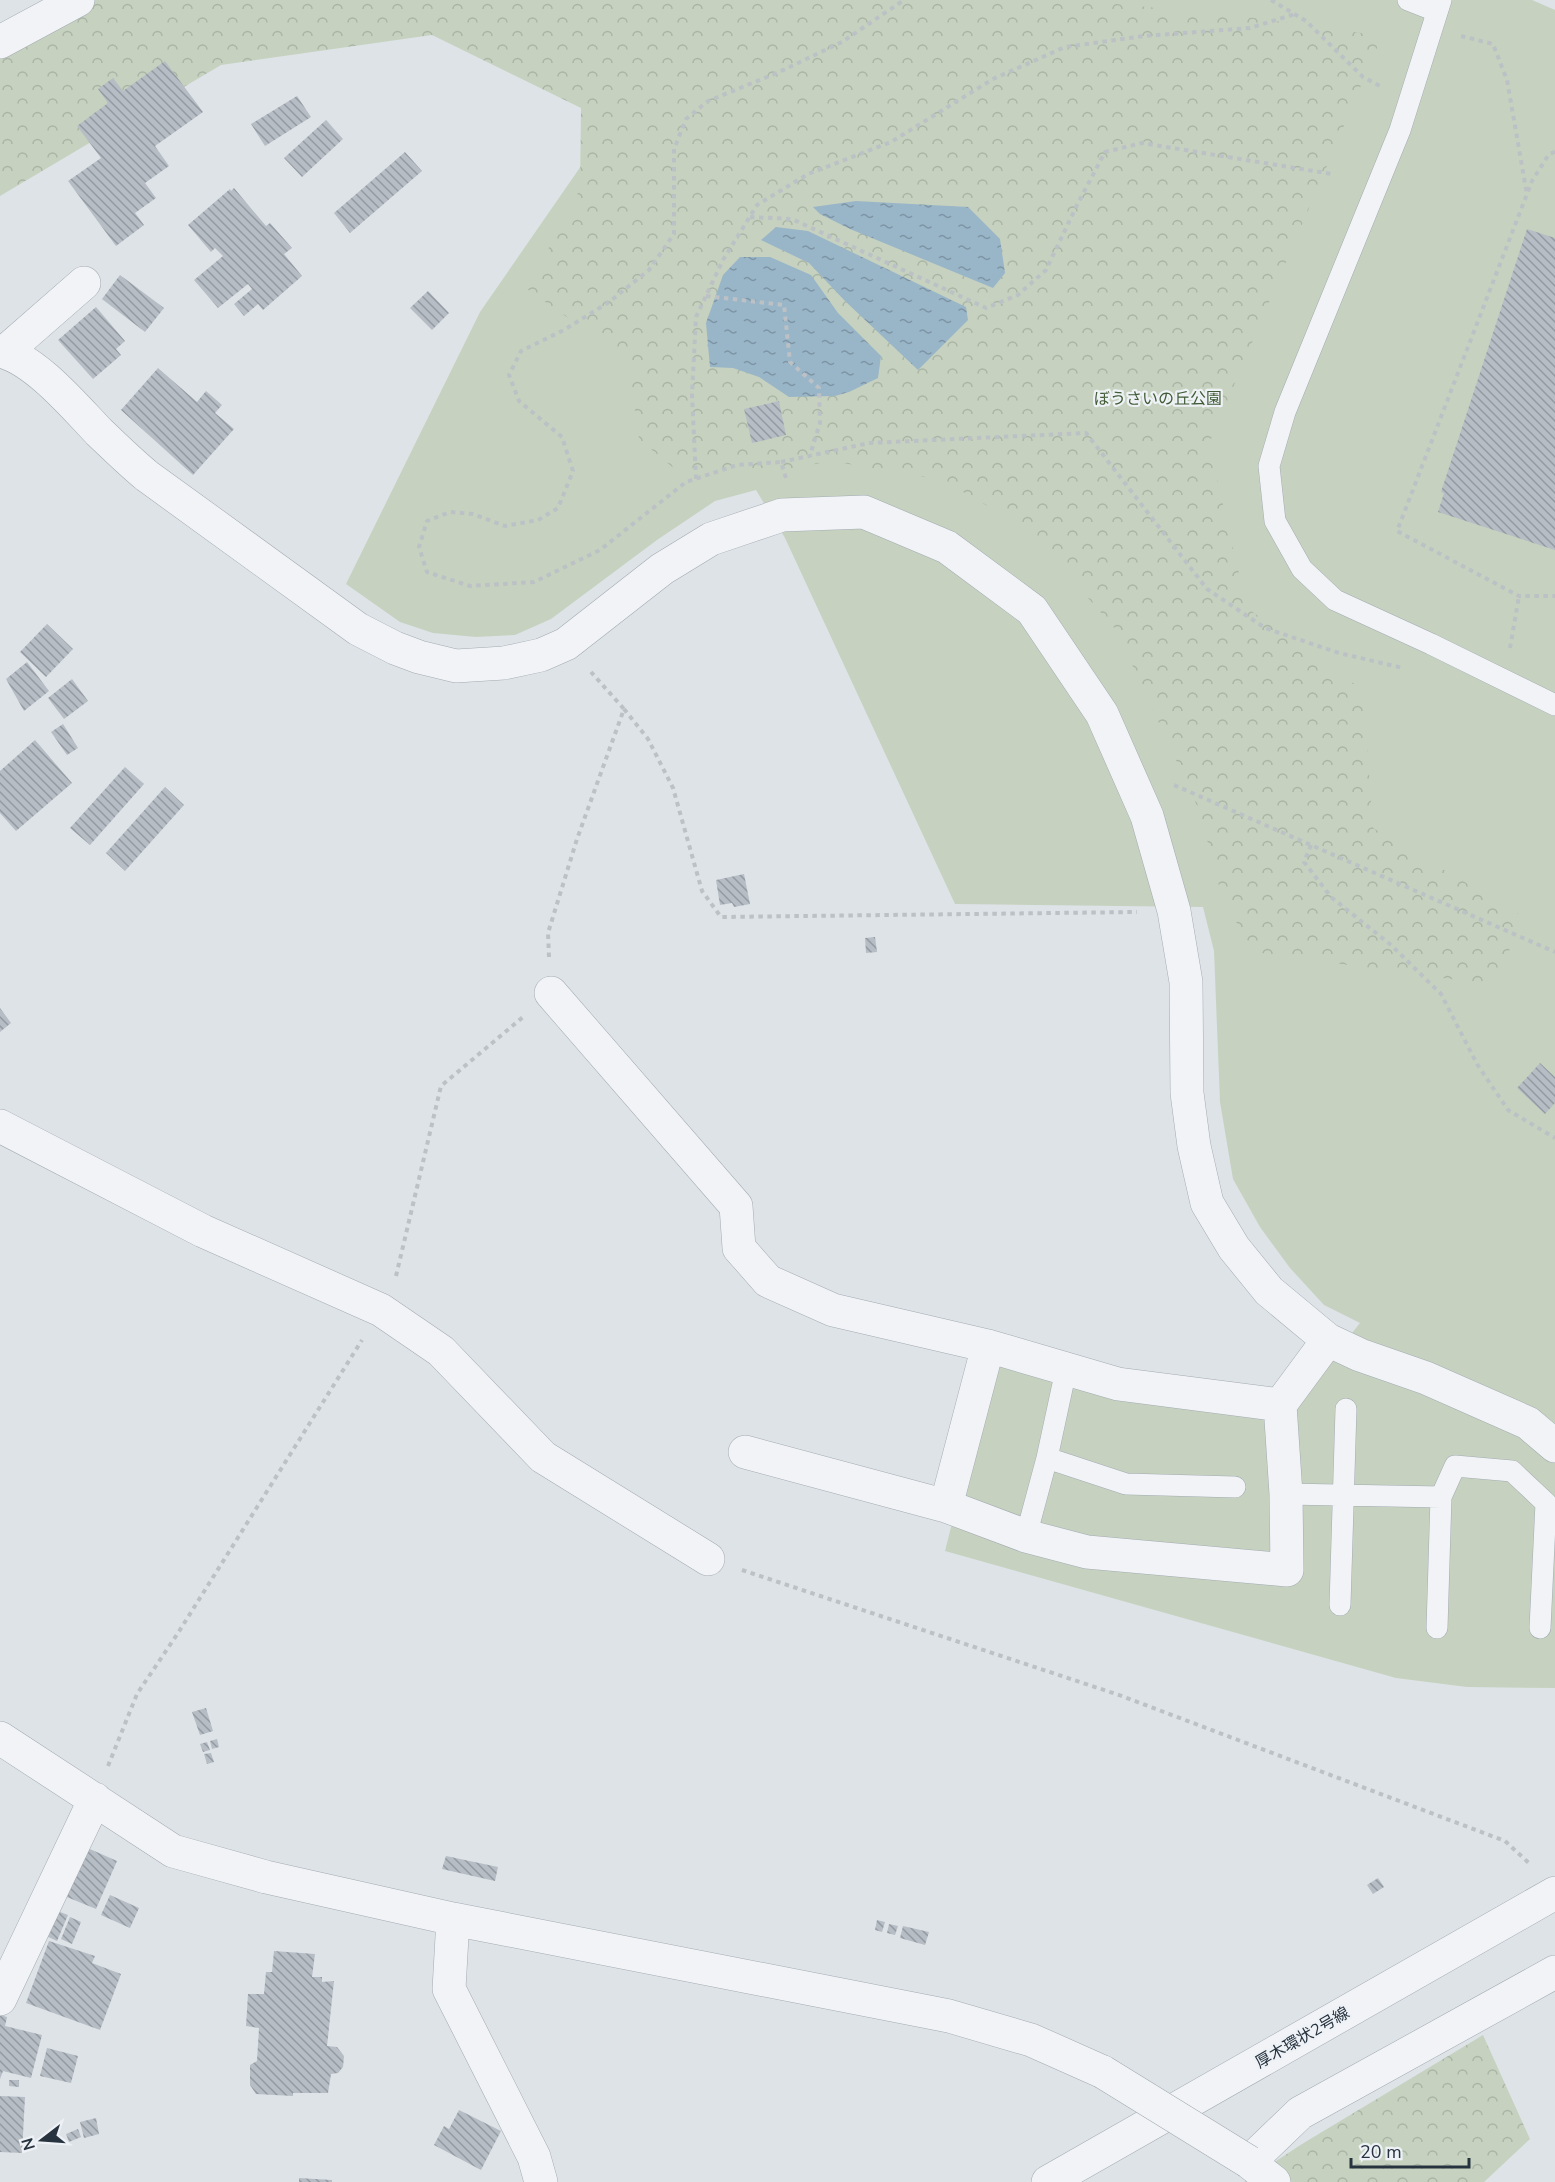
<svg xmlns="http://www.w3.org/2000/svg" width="1555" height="2182" viewBox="0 0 1555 2182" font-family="'Nunito Sans','Noto Sans JP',sans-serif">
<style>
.green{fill:#c6d2bf}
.forest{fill:url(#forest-crowns)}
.water{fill:url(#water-ripples)}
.building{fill:url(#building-back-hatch)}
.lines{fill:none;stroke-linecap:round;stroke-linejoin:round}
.service-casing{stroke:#a3abb2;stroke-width:22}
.minor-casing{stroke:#a3abb2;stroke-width:34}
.tertiary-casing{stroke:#a3abb2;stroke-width:34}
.path{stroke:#bcc1c6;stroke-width:4;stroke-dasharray:4.5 4.5;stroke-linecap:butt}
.service{stroke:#f1f3f6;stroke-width:21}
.minor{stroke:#f1f3f6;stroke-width:33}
.tertiary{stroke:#f1f3f6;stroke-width:33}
.minor-bridge-casing{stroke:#a3abb2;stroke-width:34;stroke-linecap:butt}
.minor-bridge{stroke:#f1f3f6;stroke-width:33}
.labels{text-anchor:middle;stroke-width:4.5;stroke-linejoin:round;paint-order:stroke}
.park-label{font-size:16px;fill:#405b35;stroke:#eef2f6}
.street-label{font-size:16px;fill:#27333f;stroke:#eef2f6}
</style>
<defs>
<pattern id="forest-crowns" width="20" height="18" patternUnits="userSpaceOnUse" patternTransform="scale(1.5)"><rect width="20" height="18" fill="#c6d2bf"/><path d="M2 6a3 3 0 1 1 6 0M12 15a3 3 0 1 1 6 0" fill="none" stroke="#aab5a5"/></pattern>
<pattern id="water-ripples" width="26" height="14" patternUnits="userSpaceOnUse" patternTransform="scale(1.5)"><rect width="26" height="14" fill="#99b5c8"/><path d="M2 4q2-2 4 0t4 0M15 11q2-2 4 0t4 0" fill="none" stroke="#7d94a4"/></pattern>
<pattern id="building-back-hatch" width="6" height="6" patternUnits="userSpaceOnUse" patternTransform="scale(1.5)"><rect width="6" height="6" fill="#b6bdc5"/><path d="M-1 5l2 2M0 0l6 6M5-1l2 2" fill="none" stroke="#949aa1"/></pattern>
</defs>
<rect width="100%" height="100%" fill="#dee3e8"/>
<path class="green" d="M846 0H1532L1555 10V1688L1467 1687 1396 1678 945 1551 993 1361 1298 1401 1360 1323 1324 1305 1290 1268 1260 1227 1233 1179 1220 1102 1214 951 1203 907 955 904 785 538 756 490 715 501 657 540 551 619 515 635 476 637 433 633 400 622 346 584 480 312 626 101Z"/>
<path class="forest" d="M94 0H1074L1233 15 1382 36 1209 444 1247 608 1363 690 1373 828 1524 917 1494 985 1254 952 1222 898 1200 812 1116 630 1028 529 942 480 831 461 752 476 677 471 639 439 628 360 527 289 580 189 581 108 432 35 221 65 0 196V50Z
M1483 2035 1530 2139 1484 2182H1244L1302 2144Z"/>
<path class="water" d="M856 201 968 207 1000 239 1005 273 993 288 850 229 820 214 813 207Z
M776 227 808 231 966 307 968 320 918 370 845 301 809 263 761 240Z
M740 257H770L811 275 838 313 881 356 878 378 849 392 835 396 789 397 759 377 733 368 710 367 706 323 723 275Z"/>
<path class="building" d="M165 61 203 112 155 146 169 166 145 183 156 198 135 213 144 225 116 246 68 181 101 158 77 126 108 103 98 89 113 78 123 91Z
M297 96 311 117 265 146 251 124Z
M326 120 343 139 302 177 284 158Z
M405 152 422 171 350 233 334 213Z
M234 188 266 226 270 223 292 248 284 254 302 276 263 310 258 304 244 316 234 304 252 289 248 284 218 308 194 280 223 256 215 248 211 252 188 225 230 189 231 191Z
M1527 229 1555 238V550L1438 512 1444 493 1441 492Z
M120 275 164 308 145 332 102 299Z
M428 291 449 313 432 330 410 308Z
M96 307 125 341 116 349 121 355 93 379 58 340Z
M158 368 197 402 206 391 222 405 215 413 234 429 193 475 121 410Z
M779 401 786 435 752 443 744 409Z
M47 624 73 649 46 677 20 652Z
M27 662 49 691 24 711 6 679Z
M72 679 88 701 64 719 48 698Z
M63 724 78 748 67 755 51 732Z
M35 740 72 783 16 831 0 813V771Z
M125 767 144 784 90 845 70 828Z
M165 787 184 805 125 871 106 853Z
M744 874 750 904 734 907 732 903 720 905 716 880Z
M875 937 877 952 866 953 865 938Z
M0 1008 11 1023 0 1032Z
M1540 1063 1555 1077V1103L1545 1114 1517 1088Z
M206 1708 213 1731 200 1735 192 1712Z
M217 1739 219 1747 212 1749 210 1741Z
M207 1742 210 1750 203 1752 200 1744Z
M211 1753 214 1762 207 1764 204 1754Z
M83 1846 117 1861 96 1909 62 1895Z
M446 1856 498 1867 495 1881 442 1869Z
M1378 1878 1384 1887 1373 1894 1367 1885Z
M110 1895 139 1908 130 1928 101 1915Z
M55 1910 68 1915 57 1941 44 1935Z
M70 1917 81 1922 72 1944 61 1939Z
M877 1920 885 1922 882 1932 875 1930Z
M889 1924 898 1926 895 1935 887 1933Z
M903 1926 929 1932 925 1945 900 1938Z
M49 1941 95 1956 92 1963 121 1974 100 2030 26 2003Z
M274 1951 315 1954 312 1977H322V1982L334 1981 327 2046 337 2047 344 2056 343 2067 338 2073 331 2074 328 2093H293V2096L256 2094 250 2085V2065L257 2061 259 2028 246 2026 248 1994H264L266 1972H272Z
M0 2015 7 2017 5 2026 42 2035 31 2078 3 2071 0 2079Z
M47 2048 78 2056 71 2083 40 2076Z
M9 2080H19V2087L9 2086Z
M0 2096 25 2097 22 2153 0 2152Z
M459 2110 501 2131 481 2170 434 2145 444 2126 449 2129Z
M96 2118 99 2134 84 2138 80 2122Z
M78 2129 81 2137 69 2142 66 2134Z
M299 2178 332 2180V2182H299Z"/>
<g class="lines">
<defs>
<path id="service" d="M1408 0 1436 11
M1441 0 1400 130 1285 412 1269 466 1275 521 1302 569 1335 600 1431 644 1555 705
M1066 1370 1047 1458 1126 1484 1235 1487
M1286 1494 1441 1497 1455 1466 1512 1471 1546 1503 1540 1628
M1026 1536 1047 1458
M1340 1605 1346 1409
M1437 1628 1441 1497"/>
<path id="minor" d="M0 42 78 0
M0 351C35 359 75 407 99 432 115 447 130 462 147 476L358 629 395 648 419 657 456 666 504 663 541 655 566 644 662 569 711 539 782 515 864 512 947 547 1032 610 1102 714 1147 816 1174 911 1186 982 1187 1093 1194 1146 1207 1203 1234 1248 1269 1291 1328 1340 1360 1355 1426 1378 1528 1423 1555 1446
M5 352 84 283
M551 993 736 1206 739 1248 768 1281 833 1310 988 1346 1118 1384 1280 1405 1328 1340
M0 1126 203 1231 381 1310 441 1351 543 1457 708 1559
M745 1452 946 1506 1026 1536 1087 1552 1287 1570 1286 1494 1280 1405
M946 1506 988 1346
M0 1738 173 1851 266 1877 453 1919 949 2016 1031 2040 1103 2072
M453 1919 449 1989 534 2157 541 2182
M0 1999 95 1799
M1274 2182 1249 2162 1300 2113 1555 1972"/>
<path id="tertiary" d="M1048 2182 1555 1893"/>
</defs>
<use href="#service" class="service-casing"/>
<use href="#minor" class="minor-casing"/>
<use href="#tertiary" class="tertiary-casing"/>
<path class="path" d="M1271 0 1306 21 1363 77 1380 86
M1461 36 1493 44 1507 80 1527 195
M1555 152 1549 154 1532 181 1397 531 1519 596H1555
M750 217 792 219 986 308 1018 295 1046 270 1077 205 1105 152 1142 143 1332 174
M706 296 784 305 790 362 819 388 820 423 810 455
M781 462 869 443 1086 433 1207 589 1265 628 1339 653 1403 668
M786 478 781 462 737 465 686 482 600 550 534 582 470 586 427 572 419 547 427 521 450 512 473 514 505 526 538 520 558 508 573 471 562 437 519 401 509 375 521 351 564 330 609 302 649 270 674 234V149L686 119 708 101 777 73 842 42 904 0
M696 479 692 394 696 317 723 260 757 205 808 174 891 142 993 79 1065 47 1144 36 1250 28 1295 14
M1510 648 1519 596
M624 709 648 739 673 788 702 891 721 917 1137 912
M1174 785 1555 952
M1311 845 1304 862 1331 897 1391 945 1441 994 1477 1064 1508 1110 1555 1138
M549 957 548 933 577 839 624 709 591 672
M396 1276 441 1086 523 1017
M742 1570 1119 1695 1505 1841 1530 1864
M108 1766 137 1694 178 1633 362 1340"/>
<use href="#service" class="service"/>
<use href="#minor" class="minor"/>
<use href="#tertiary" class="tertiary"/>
<defs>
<path id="minor-bridge" d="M1103 2072 1249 2162"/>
</defs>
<use href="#minor-bridge" class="minor-bridge-casing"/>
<use href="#minor-bridge" class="minor-bridge"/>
</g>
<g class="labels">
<g class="park-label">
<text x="1158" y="404">ぼうさいの丘公園</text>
</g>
<g class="street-label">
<text transform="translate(1302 2037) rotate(-30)" y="6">厚木環状2号線</text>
</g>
</g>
<g transform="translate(42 2140) rotate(253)" stroke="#eef2f6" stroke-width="4.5" paint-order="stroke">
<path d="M0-4.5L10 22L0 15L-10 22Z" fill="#27333f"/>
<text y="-9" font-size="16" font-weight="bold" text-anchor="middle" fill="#27333f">N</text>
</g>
<path d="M1351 2158v9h118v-9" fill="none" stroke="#27333f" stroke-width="3"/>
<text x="1360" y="2158" font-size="18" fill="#27333f" stroke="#eef2f6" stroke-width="4.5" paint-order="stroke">20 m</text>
</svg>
